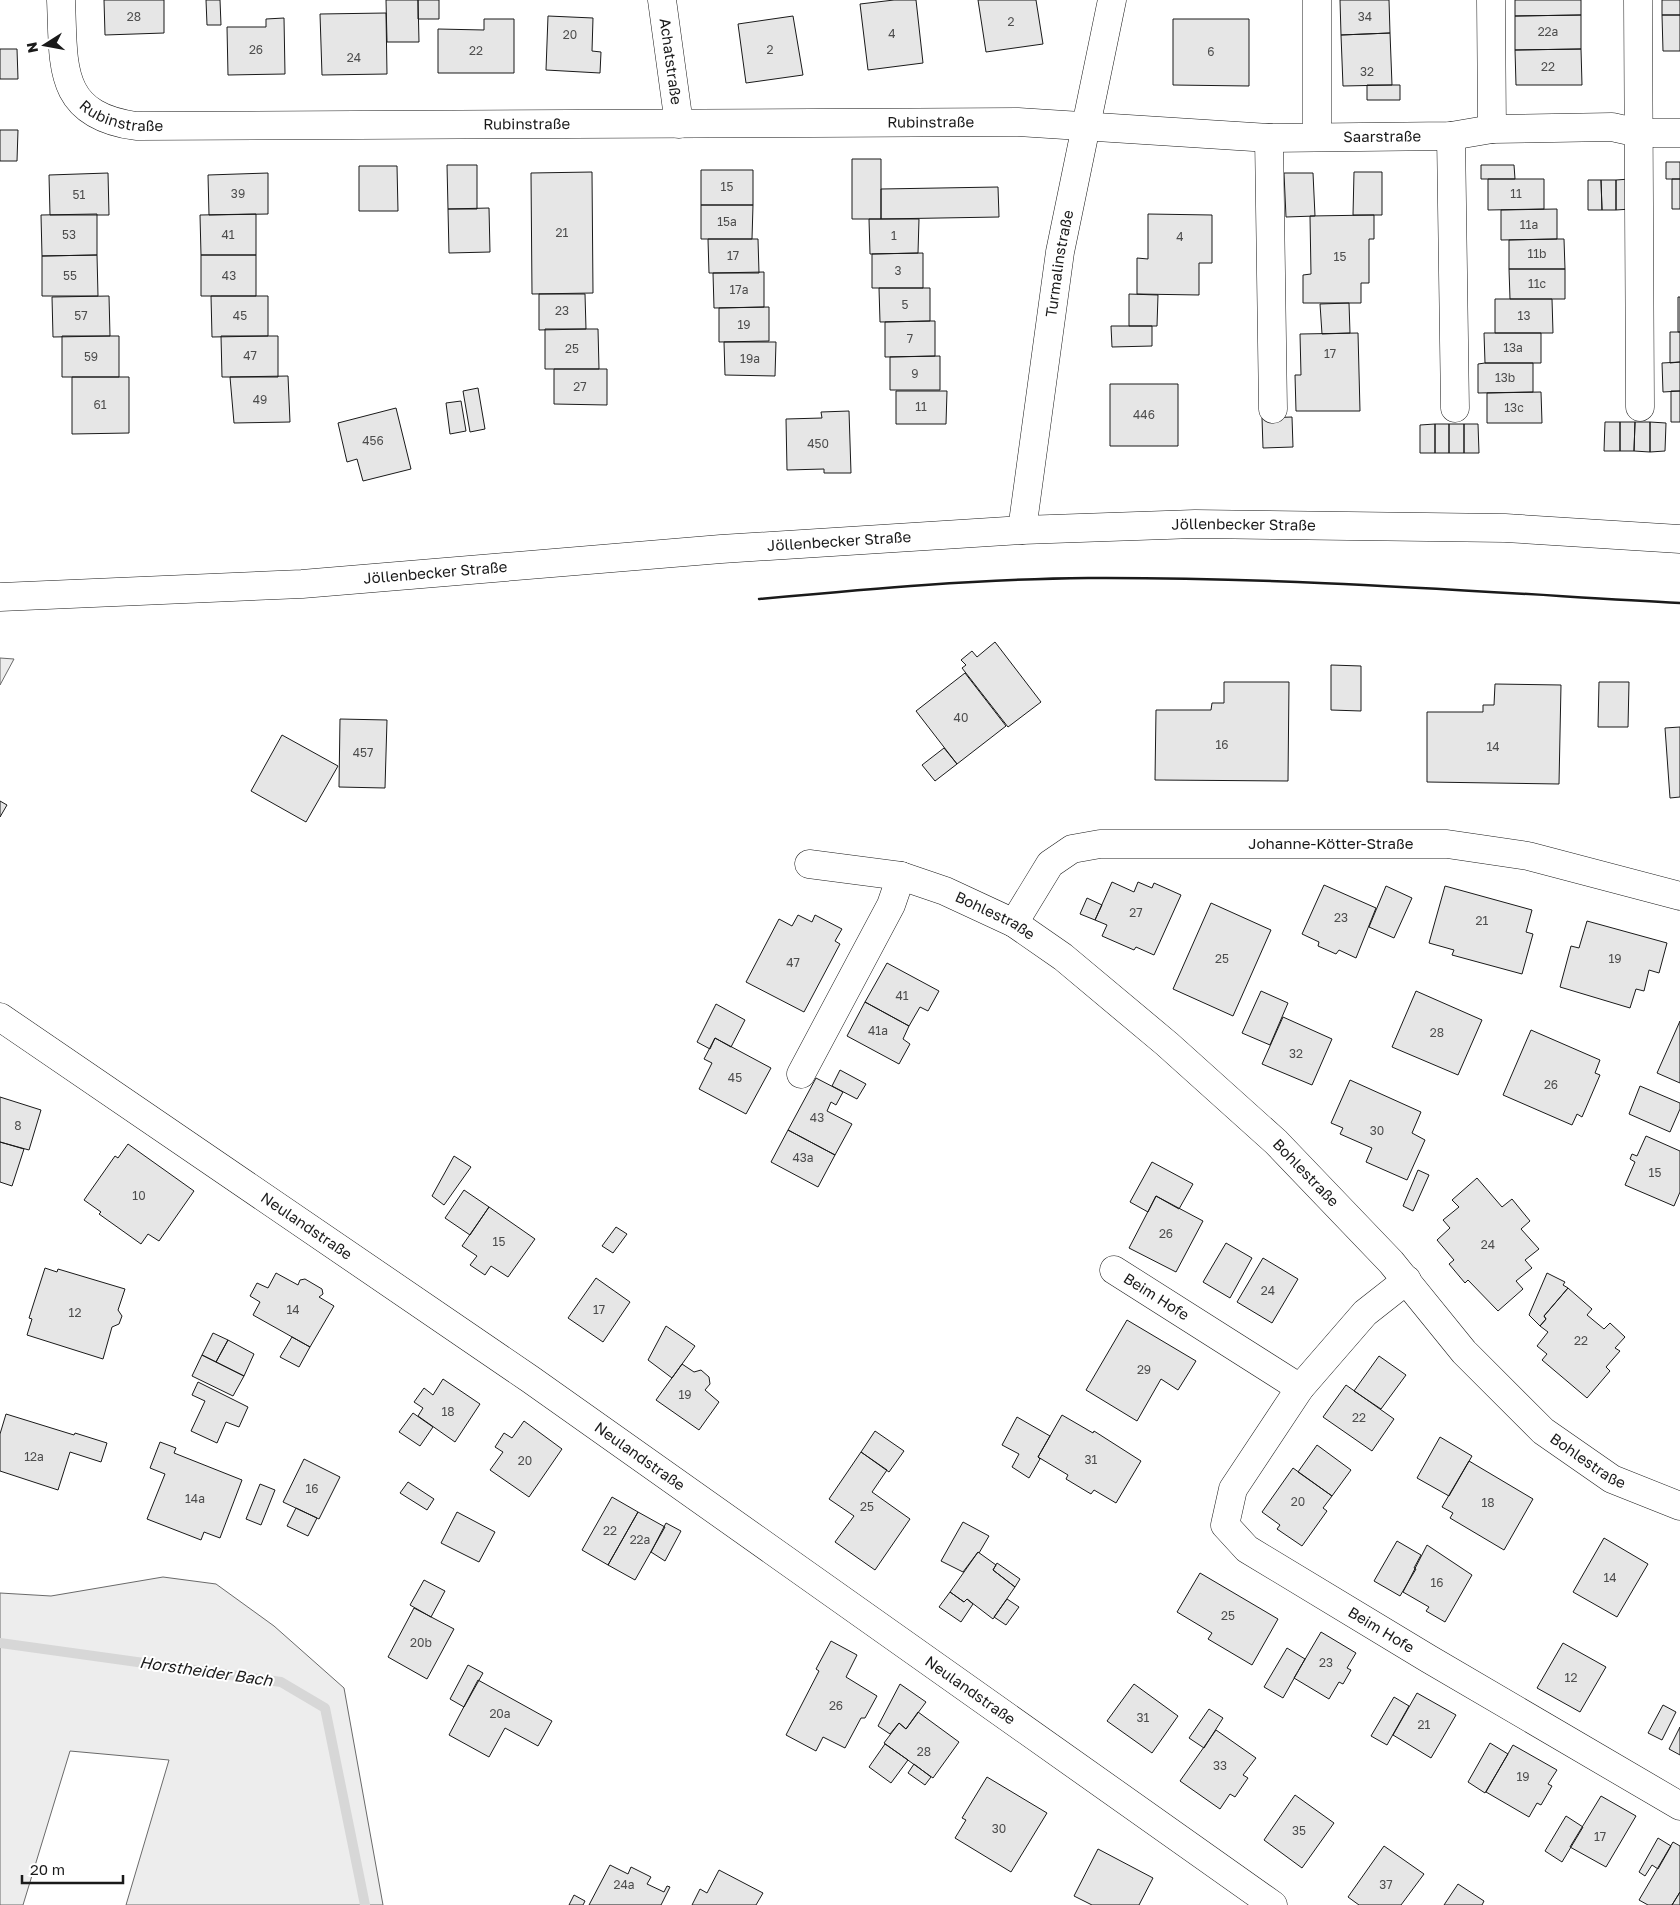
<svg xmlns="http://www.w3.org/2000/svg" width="1680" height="1905" viewBox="0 0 1680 1905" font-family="'Golos Text',sans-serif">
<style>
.built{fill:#ededed;stroke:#6a6a6a}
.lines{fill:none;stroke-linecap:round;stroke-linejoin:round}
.stream{stroke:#d7d7d7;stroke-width:10}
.building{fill:#e6e6e6;stroke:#1a1a1a}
.minor-casing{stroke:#1a1a1a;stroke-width:29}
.major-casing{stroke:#1a1a1a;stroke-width:29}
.minor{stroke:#fff;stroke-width:28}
.major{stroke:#fff;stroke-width:28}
.wall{stroke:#1a1a1a;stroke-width:2.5}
.labels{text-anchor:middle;stroke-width:4;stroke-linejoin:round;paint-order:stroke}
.number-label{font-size:12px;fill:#4d4d4d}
.street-label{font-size:15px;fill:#1a1a1a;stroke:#fff}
.water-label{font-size:16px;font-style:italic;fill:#1a1a1a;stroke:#fff}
</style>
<rect width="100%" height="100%" fill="#fff"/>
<path class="built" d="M0 658 14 659 0 685Z
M163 1577 216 1584 274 1626 344 1688 383 1905H126L169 1760 70 1751 23 1905H0V1593L51 1596Z"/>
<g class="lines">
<path class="stream" d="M0 1643 281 1682 325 1708 365 1905"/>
</g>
<path class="building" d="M104 0H164V33L105 35Z
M206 0H220L221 25H207Z
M386 0H418L419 42H387Z
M418 0H439V19H418Z
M894 0H916L923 63 868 70 860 4Z
M978 0H1036L1043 44 986 52Z
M1340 0H1389L1390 33 1341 35Z
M1515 0H1581V15L1515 16Z
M1662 0H1680V15H1662Z
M386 13 387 74 322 75 320 14Z
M1581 15V49L1515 50V16Z
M1662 15H1680V51H1663Z
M548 16 593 18 592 51 601 52 600 73 546 70Z
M793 16 803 75 746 83 738 24Z
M284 18 285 74 228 75 227 27H266V19Z
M484 19H514V73H438V29L484 30Z
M1173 19H1249V86L1173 85Z
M1390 33 1392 85 1343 86 1341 35Z
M0 49H17L18 79H0Z
M1581 49 1582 85H1516L1515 50Z
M1367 85H1400V100H1367Z
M0 130H18L17 161H0Z
M852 159H881V219H852Z
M1666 162H1680V179H1666Z
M447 165H477V209H448Z
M1481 165H1514L1515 179H1481Z
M359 166H397L398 211H359Z
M701 170H753V205H701Z
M592 172 593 293 532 294 531 173Z
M1354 172H1382V215H1353Z
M108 173 109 215H50L49 175Z
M268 173V214L209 215 208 175Z
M1284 173H1313L1315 216 1286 217Z
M1488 179H1544V209L1488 210Z
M1630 179 1631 209 1616 210V180Z
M1672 179H1680V209H1672Z
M1588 180H1601L1602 210H1588Z
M1601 180H1616V210H1602Z
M998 187 999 217 881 219V189Z
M701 205H753L752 239H701Z
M489 208 490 252 449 253 448 209Z
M1557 209V239L1501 240V210Z
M97 214V255L42 256 41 215Z
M256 214V255H201L200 215Z
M1148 214 1212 215V263H1199V295L1137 294V258L1148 259Z
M1374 215V239H1369V283H1361V303H1303V275L1311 274 1310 216Z
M869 219H919L918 253 870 254Z
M708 239H758L759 273H709Z
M1557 239H1564L1565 269H1509V240Z
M923 253V288H872V254Z
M97 255 98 296H42V256Z
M201 255H256V296H201Z
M1509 269H1565V299H1510Z
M764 272V307L714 308 713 273Z
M879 288H930V321L880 322Z
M539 294H585L586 329 539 330Z
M1129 294 1158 295 1157 326H1129Z
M109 296 110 336 53 337 52 297Z
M211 296H268V336L212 337Z
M1678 297H1680V332H1678Z
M1495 299H1552L1553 333H1495Z
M1349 303 1350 333 1322 334 1320 304Z
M769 307V341L719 342V308Z
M930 321H935V356L885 357V322Z
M1111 326H1152V346L1112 347Z
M545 329H598L599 369H545Z
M1670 332H1680V362L1670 363Z
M1358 333 1360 411H1296L1295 375H1301L1300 334Z
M1484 333H1541V363H1485Z
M62 336H119V377H62Z
M221 336H278V377H222Z
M724 342H776L775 376 725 375Z
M940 356V390H890V357Z
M1680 362V391L1663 392 1662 363Z
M1485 363H1533V392L1478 393V364Z
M554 369H607V405L554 404Z
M288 376 290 422 234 423 230 377Z
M72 377H129V433L72 434Z
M1110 384H1178V446H1110Z
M478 388 485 429 470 432 463 391Z
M896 391H947L946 424H896Z
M1671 391H1680V422H1671Z
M1541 392 1542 423H1487V393Z
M461 401 466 431 450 434 446 403Z
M396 408 411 469 363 481 357 459 347 462 338 423Z
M849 411 851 473H824V469L787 470 786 419 822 418 821 412Z
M1292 417 1293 447 1263 448 1262 418Z
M1605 422H1620V451H1604Z
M1620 422H1635L1634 451H1620Z
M1635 422H1650V452L1634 451Z
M1650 422 1666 423 1665 451 1650 452Z
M1435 424H1449V453H1435Z
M1435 424V453H1420V425Z
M1449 424H1464V453H1449Z
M1464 424H1478L1479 453H1464Z
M995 642 1041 702 1008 727 962 668 966 665 961 660 972 651 977 657Z
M1331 665 1361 666V711L1331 710Z
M965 673 1006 726 957 764 916 711Z
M1224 682H1289L1288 781 1155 780 1156 710H1211L1212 703H1224Z
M1599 682H1629L1628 727H1598Z
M1495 684 1561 685 1559 784 1427 782V712H1483V705H1494Z
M340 719 387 720 385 788 339 787Z
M1680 727V797L1670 798 1665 728Z
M282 735 338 766 306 822 251 791Z
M944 748 957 764 935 781 922 765Z
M0 801 7 805 0 817Z
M1112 882 1134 892 1138 882 1152 888 1154 883 1181 895 1154 955 1136 947 1134 950 1102 936 1107 925 1095 920Z
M1324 885 1376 908 1356 958 1339 950 1336 954 1318 946 1319 942 1302 934Z
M1386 886 1412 898 1394 938 1369 927Z
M1445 886 1532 910 1526 932 1533 934 1522 974 1452 955 1454 950 1429 943Z
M1087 898 1102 905 1095 920 1080 914Z
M1211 903 1271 930 1233 1016 1173 989Z
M798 915 812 922 815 915 842 929 835 941 840 944 804 1012 746 982 779 919 792 926Z
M1587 921 1667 943 1659 973 1649 970 1644 991 1636 989 1630 1008 1560 987 1571 946 1579 948Z
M887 963 939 991 928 1011 920 1007 909 1026 865 1002Z
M1261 991 1288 1003 1270 1045 1242 1033Z
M1416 991 1482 1020 1458 1075 1392 1047Z
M865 1002 909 1026 903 1039 910 1044 899 1064 847 1036Z
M716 1004 745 1020 731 1047 715 1038 710 1049 697 1042Z
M1283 1017 1332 1039 1312 1085 1262 1064Z
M1680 1021V1083L1657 1073Z
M1531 1030 1600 1060 1595 1073 1600 1075 1582 1117 1577 1114 1572 1125 1503 1095Z
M715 1038 771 1068 746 1114 699 1089 712 1063 704 1059Z
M840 1070 866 1084 857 1099 832 1086Z
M816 1078 843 1092 836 1105 831 1102 827 1111 852 1124 835 1155 788 1130Z
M1350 1080 1421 1112 1412 1133 1425 1140 1407 1180 1366 1162 1372 1148 1340 1134 1343 1128 1331 1123Z
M1640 1086 1680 1103V1109L1670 1132 1629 1114Z
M0 1097 41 1110 29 1150 0 1142Z
M788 1130 835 1155 818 1187 771 1162Z
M1646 1136 1680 1151V1192L1674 1206 1625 1185 1635 1162 1630 1159 1632 1154 1637 1156Z
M0 1142 24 1149 12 1186 0 1182Z
M128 1144 194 1191 159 1241 148 1234 141 1244 99 1214 101 1212 84 1200 115 1156 118 1158Z
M454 1156 471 1167 444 1205 432 1196Z
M1152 1162 1193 1184 1179 1209 1156 1196 1148 1212 1130 1202Z
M1418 1170 1429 1175 1413 1211 1403 1206Z
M1477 1178 1502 1207 1512 1199 1530 1221 1521 1229 1539 1249 1525 1260 1532 1268 1516 1281 1523 1289 1498 1311 1468 1280 1465 1283 1449 1264 1454 1260 1437 1240 1450 1228 1443 1220 1459 1207 1452 1200Z
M464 1190 489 1207 470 1235 445 1218Z
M1156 1196 1203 1221 1176 1272 1129 1248Z
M489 1207 535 1239 508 1277 491 1266 485 1275 470 1265 477 1256 462 1246Z
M616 1227 627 1234 613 1253 602 1246Z
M1226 1243 1252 1258 1230 1298 1203 1282Z
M1263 1258 1298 1279 1272 1323 1237 1302Z
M45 1268 57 1272 58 1269 125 1289 118 1310 122 1316 119 1324 112 1327 103 1359 27 1335 32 1319 29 1318Z
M276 1273 298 1285 300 1280 305 1279 322 1289 323 1294 319 1297 334 1306 310 1347 253 1315 260 1302 250 1296 257 1283 268 1288Z
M1547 1273 1565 1282 1563 1285 1568 1288 1544 1316 1546 1319 1540 1326 1529 1315Z
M596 1278 630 1302 603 1342 568 1318Z
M1568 1288 1592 1309 1587 1315 1604 1329 1610 1323 1625 1337 1615 1348 1620 1351 1606 1367 1610 1371 1587 1398 1542 1360 1547 1354 1537 1346 1548 1332 1540 1326 1546 1319 1544 1316Z
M1127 1320 1196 1361 1178 1390 1161 1379 1137 1421 1086 1390Z
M666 1326 695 1346 672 1378 648 1360Z
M213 1333 228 1340 216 1362 202 1355Z
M292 1337 310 1347 299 1367 280 1357Z
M228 1340 254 1354 244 1376 216 1362Z
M202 1355 244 1376 233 1396 192 1376Z
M1379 1356 1406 1375 1381 1409 1354 1391Z
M682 1364 694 1372 701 1370 709 1377 710 1384 705 1390 719 1402 699 1430 656 1400Z
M443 1379 480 1404 455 1442 418 1416 423 1408 414 1402 424 1388 433 1395Z
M198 1382 248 1407 239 1427 226 1422 217 1443 191 1431 205 1401 192 1395Z
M1346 1385 1394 1419 1372 1451 1323 1417Z
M413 1413 433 1427 420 1446 399 1432Z
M6 1414 74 1435 75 1433 107 1443 101 1462 70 1452 58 1490 0 1471V1434Z
M1062 1415 1093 1433 1094 1431 1141 1461 1116 1503 1094 1490 1091 1494 1066 1479 1068 1475 1038 1457Z
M1017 1417 1050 1436 1038 1457 1040 1459 1029 1478 1012 1467 1019 1454 1002 1445Z
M524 1421 562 1449 529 1497 490 1470 503 1452 495 1447 504 1433 512 1438Z
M875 1431 904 1451 889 1472 861 1452Z
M1440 1437 1472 1456 1449 1496 1417 1478Z
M160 1442 176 1448 174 1453 242 1480 220 1538 204 1532 201 1540 147 1519 165 1474 150 1468Z
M1317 1445 1351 1470 1332 1496 1298 1472Z
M861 1452 887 1470 872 1492 910 1519 875 1570 835 1542 854 1516 829 1499Z
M304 1459 340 1477 319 1519 283 1502Z
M1469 1461 1533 1499 1504 1550 1450 1518 1453 1513 1442 1507Z
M1293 1468 1332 1496 1323 1508 1327 1511 1302 1546 1277 1529 1280 1525 1262 1512Z
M408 1482 434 1499 427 1510 400 1493Z
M260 1484 275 1490 261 1525 246 1519Z
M612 1497 638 1512 608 1565 582 1550Z
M296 1508 317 1518 308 1536 287 1526Z
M457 1512 495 1532 479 1562 441 1543Z
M638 1512 665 1527 635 1580 608 1565Z
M963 1522 989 1536 979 1553 978 1552 963 1572 941 1561Z
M666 1523 681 1531 665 1561 651 1552Z
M1604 1538 1648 1564 1617 1617 1573 1592Z
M1397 1541 1421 1555 1414 1568 1416 1569 1400 1596 1374 1581Z
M1427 1545 1472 1575 1445 1622 1426 1611 1429 1607 1403 1592Z
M978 1552 996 1565 993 1570 1015 1587 993 1619 967 1599 964 1602 950 1592Z
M997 1563 1020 1579 1015 1587 993 1570Z
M1200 1573 1278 1619 1252 1665 1208 1639 1212 1633 1177 1612Z
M424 1580 445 1591 431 1617 410 1605Z
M950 1592 964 1602 967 1599 973 1604 961 1622 939 1607Z
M1007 1599 1019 1607 1006 1625 994 1617Z
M414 1608 454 1629 427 1679 388 1657Z
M1321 1632 1356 1653 1347 1668 1351 1670 1343 1684 1339 1682 1329 1699 1294 1678Z
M831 1641 857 1655 846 1677 877 1696 865 1718H861L845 1748 823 1737 816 1751 786 1735 819 1671 816 1669Z
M1563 1643 1606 1667 1580 1712 1537 1688Z
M1287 1648 1305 1659 1283 1698 1264 1687Z
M468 1665 483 1673 464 1707 450 1699Z
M478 1680 552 1721 538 1746 505 1728 489 1757 449 1735Z
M900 1684 926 1702 906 1729 899 1723 890 1734 878 1726Z
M1134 1684 1178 1716 1152 1753 1107 1721Z
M1417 1693 1456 1715 1431 1758 1393 1735Z
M1394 1697 1409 1706 1387 1745 1371 1736Z
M1663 1705 1676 1712 1662 1740 1648 1733Z
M1209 1709 1223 1718 1204 1748 1189 1738Z
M918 1712 959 1742 933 1778 884 1743 899 1723 906 1729Z
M1680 1727V1755L1669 1749Z
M1216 1730 1256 1758 1243 1775 1248 1778 1235 1797 1230 1794 1220 1809 1180 1781Z
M1490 1743 1508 1754 1485 1793 1468 1782Z
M885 1744 908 1760 891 1783 869 1767Z
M1513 1745 1557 1770 1548 1784 1552 1786 1541 1805 1537 1803 1529 1817 1486 1792Z
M914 1764 931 1777 925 1785 908 1773Z
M987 1777 1047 1813 1011 1872 955 1838 966 1820 962 1818Z
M1295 1795 1334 1823 1302 1868 1264 1840Z
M1601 1796 1636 1816 1606 1867 1570 1847Z
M1566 1816 1583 1827 1562 1862 1545 1851Z
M1658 1838 1671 1846 1658 1869 1652 1865 1645 1876 1639 1872Z
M1673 1842 1680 1846V1892L1672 1905H1648L1639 1900Z
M1384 1846 1424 1874 1401 1905H1359L1348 1897Z
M1098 1849 1153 1878 1139 1905H1092L1074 1896Z
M610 1865 628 1874 631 1867 651 1877 647 1884 664 1892 667 1886 670 1887 661 1905H589Z
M719 1870 763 1893 756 1905H692L700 1889 707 1893Z
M1458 1884 1484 1901 1482 1905H1444Z
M1680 1892V1905H1672Z
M574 1895 585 1901 583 1905H569Z"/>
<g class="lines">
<defs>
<g id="minor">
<path id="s1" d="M61 0C64 65 56 115 136 126L1018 122 1269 138 1451 136 1492 129 1612 127 1639 133H1680"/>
<path id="s2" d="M662 0 679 124"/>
<path d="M1317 0V137"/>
<path d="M1491 0 1492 129"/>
<path d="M1638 0 1640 407"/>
<path d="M1451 136 1455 408"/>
<path d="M1269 138 1273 409"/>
<path id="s3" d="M1022 530 1060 252 1112 0"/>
<path id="s4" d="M809 864 901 876 945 891 1014 923 1063 957 1167 1044 1276 1142 1391 1262 1464 1352 1543 1431 1612 1479 1680 1506"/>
<path id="s5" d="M1014 923 1050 864 1072 849 1100 844H1447L1528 856 1680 896"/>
<path id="s6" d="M0 1017 530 1379 1273 1905"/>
<path d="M801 1074 891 905 901 876"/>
<path id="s7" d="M1114 1270 1300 1388"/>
<path id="s8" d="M1407 1280 1365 1313 1300 1388 1233 1489 1225 1525 1247 1549 1429 1659 1680 1806"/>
</g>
<g id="major">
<path id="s9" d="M0 597 302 584 721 549 1022 530 1195 524 1505 528 1680 539"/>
</g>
</defs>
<use href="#minor" class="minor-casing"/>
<use href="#major" class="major-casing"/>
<use href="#minor" class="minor"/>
<use href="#major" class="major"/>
<path class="wall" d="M759 599C869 589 978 579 1088 578 1285 577 1483 592 1680 603"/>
</g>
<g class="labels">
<g class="number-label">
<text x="134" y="21">28</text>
<text x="1365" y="21">34</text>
<text x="1011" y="26">2</text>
<text x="1548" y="36">22a</text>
<text x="892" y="38">4</text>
<text x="570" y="39">20</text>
<text x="256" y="54">26</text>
<text x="770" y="54">2</text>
<text x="476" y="55">22</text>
<text x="1211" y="56">6</text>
<text x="354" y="62">24</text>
<text x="1548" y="71">22</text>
<text x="1367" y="76">32</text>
<text x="727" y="191">15</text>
<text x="238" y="198">39</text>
<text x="1516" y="198">11</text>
<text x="79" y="199">51</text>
<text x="727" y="226">15a</text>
<text x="1529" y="229">11a</text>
<text x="562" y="237">21</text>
<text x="69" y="239">53</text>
<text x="228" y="239">41</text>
<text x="894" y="240">1</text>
<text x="1180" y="241">4</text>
<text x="1537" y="258">11b</text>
<text x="733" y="260">17</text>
<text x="1340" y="261">15</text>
<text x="898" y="275">3</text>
<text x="70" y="280">55</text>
<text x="229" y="280">43</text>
<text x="1537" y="288">11c</text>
<text x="739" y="294">17a</text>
<text x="905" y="309">5</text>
<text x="562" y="315">23</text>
<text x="81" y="320">57</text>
<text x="240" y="320">45</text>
<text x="1524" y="320">13</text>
<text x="744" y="329">19</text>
<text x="910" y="343">7</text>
<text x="1513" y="352">13a</text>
<text x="572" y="353">25</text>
<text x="1330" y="358">17</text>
<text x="250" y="360">47</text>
<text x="91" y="361">59</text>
<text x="750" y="363">19a</text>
<text x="915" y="378">9</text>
<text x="1505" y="382">13b</text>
<text x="580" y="391">27</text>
<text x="260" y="404">49</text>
<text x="100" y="409">61</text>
<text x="921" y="411">11</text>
<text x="1514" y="412">13c</text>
<text x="1144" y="419">446</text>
<text x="373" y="445">456</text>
<text x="818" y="448">450</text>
<text x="961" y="722">40</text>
<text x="1222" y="749">16</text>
<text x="1493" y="751">14</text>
<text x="363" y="757">457</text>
<text x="1136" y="917">27</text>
<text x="1341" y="922">23</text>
<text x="1482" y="925">21</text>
<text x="1222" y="963">25</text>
<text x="1615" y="963">19</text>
<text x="793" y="967">47</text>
<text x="902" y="1000">41</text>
<text x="878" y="1035">41a</text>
<text x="1437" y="1037">28</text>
<text x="1296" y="1058">32</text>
<text x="735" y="1082">45</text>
<text x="1551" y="1089">26</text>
<text x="817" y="1122">43</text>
<text x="18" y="1130">8</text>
<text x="1377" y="1135">30</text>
<text x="803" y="1162">43a</text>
<text x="1655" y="1177">15</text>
<text x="139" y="1200">10</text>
<text x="1166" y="1238">26</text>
<text x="499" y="1246">15</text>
<text x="1488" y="1249">24</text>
<text x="1268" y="1295">24</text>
<text x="293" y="1314">14</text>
<text x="599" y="1314">17</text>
<text x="75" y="1317">12</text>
<text x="1581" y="1345">22</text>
<text x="1144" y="1374">29</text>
<text x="685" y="1399">19</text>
<text x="448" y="1416">18</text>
<text x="1359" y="1422">22</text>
<text x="34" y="1461">12a</text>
<text x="1091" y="1464">31</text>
<text x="525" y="1465">20</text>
<text x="312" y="1493">16</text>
<text x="195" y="1503">14a</text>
<text x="1298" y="1506">20</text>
<text x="1488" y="1507">18</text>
<text x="867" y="1511">25</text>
<text x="610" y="1535">22</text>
<text x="640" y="1544">22a</text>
<text x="1610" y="1582">14</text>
<text x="1437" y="1587">16</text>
<text x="1228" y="1620">25</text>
<text x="421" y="1647">20b</text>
<text x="1326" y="1667">23</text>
<text x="1571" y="1682">12</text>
<text x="836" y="1710">26</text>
<text x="500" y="1718">20a</text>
<text x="1143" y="1722">31</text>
<text x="1424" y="1729">21</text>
<text x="924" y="1756">28</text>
<text x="1220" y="1770">33</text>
<text x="1523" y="1781">19</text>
<text x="999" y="1833">30</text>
<text x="1299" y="1835">35</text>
<text x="1600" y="1841">17</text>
<text x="624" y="1889">24a</text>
<text x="1386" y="1889">37</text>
</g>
<g class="street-label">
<text dy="5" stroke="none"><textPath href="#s2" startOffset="62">Achatstraße</textPath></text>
<text dy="5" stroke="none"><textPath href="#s1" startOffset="151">Rubinstraße</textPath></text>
<text dy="5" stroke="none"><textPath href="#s1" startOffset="962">Rubinstraße</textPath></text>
<text dy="5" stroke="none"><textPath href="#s1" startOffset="558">Rubinstraße</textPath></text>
<text dy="5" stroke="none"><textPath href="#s1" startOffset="1414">Saarstraße</textPath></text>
<text dy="5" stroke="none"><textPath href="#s3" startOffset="269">Turmalinstraße</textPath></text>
<text dy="5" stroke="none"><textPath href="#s9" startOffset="1246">Jöllenbecker Straße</textPath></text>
<text dy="5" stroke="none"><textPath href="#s9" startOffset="841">Jöllenbecker Straße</textPath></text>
<text dy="5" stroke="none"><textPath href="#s9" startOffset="436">Jöllenbecker Straße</textPath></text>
<text dy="5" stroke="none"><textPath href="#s5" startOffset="355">Johanne-Kötter-Straße</textPath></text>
<text dy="5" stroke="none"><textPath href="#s4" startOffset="195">Bohlestraße</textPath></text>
<text dy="5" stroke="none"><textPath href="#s4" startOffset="600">Bohlestraße</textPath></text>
<text dy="5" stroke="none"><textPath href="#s6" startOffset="371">Neulandstraße</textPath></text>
<text dy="5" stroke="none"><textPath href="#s7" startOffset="50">Beim Hofe</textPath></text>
<text dy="5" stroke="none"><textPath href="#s6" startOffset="776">Neulandstraße</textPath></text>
<text dy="5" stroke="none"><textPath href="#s4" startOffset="1005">Bohlestraße</textPath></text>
<text dy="5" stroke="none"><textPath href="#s8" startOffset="500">Beim Hofe</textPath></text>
<text dy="5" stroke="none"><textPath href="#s6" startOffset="1181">Neulandstraße</textPath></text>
</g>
<g class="water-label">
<text transform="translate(206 1671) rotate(8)" y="6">Horstheider Bach</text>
</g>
</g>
<g transform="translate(45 45) rotate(259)" stroke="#ffffff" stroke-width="4" paint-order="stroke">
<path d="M0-4L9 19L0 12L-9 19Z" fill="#1a1a1a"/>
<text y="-8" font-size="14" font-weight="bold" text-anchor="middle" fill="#1a1a1a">N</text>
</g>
<path d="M22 1875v8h101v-8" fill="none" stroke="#1a1a1a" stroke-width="2.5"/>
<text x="30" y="1875" font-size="15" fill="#1a1a1a" stroke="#ffffff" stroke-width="4" paint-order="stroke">20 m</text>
</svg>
